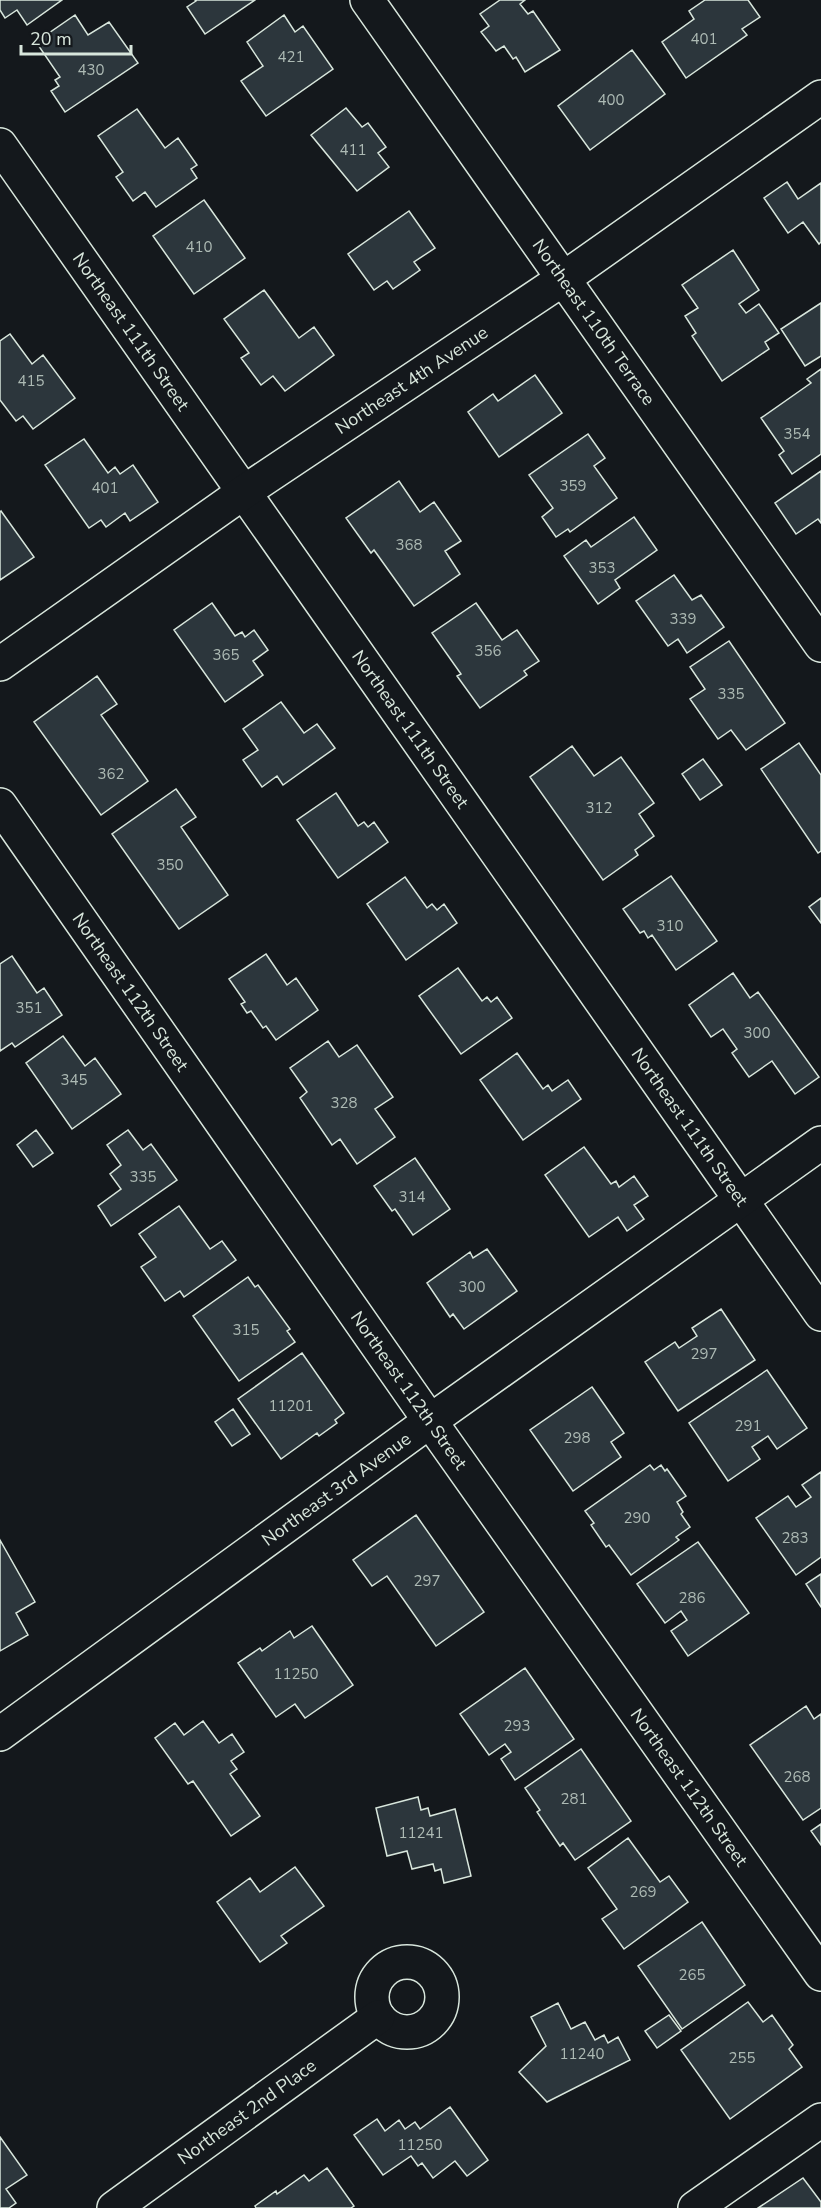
<svg xmlns="http://www.w3.org/2000/svg" width="821" height="2208" viewBox="0 0 821 2208" font-family="'Nunito Sans',sans-serif">
<style>
.building{fill:#2c363c;stroke:#d8e6dc;stroke-width:1.5}
.lines{fill:none;stroke-linecap:round;stroke-linejoin:round}
.minor-casing{stroke:#d8e6dc;stroke-width:36}
.minor{stroke:#14181c;stroke-width:33}
.labels{text-anchor:middle;stroke-width:4.5;stroke-linejoin:round;paint-order:stroke}
.number-label{font-size:15px;fill:#adbab4}
.street-label{font-size:18px;fill:#d8e6dc;stroke:#14181c}
</style>
<rect width="100%" height="100%" fill="#14181c"/>
<path class="building" d="M0 0H62L27 25 17 10 5 18 0 10Z
M195 0H255L205 34 187 7 196 1Z
M500 0H525L520 4 528 14 533 11 560 50 525 72 516 57 513 59 504 46 496 51 481 32 489 26 480 14Z
M705 0H748L760 17 742 29 747 35 686 78 662 42 694 19 689 11Z
M75 15 88 35 109 22 138 63 65 112 51 91 59 86 55 80 60 77 36 42Z
M284 15 295 32 303 26 333 69 266 116 241 81 263 66 247 42Z
M632 50 665 94 590 150 558 106Z
M346 108 362 127 368 123 386 147 378 153 389 167 357 191 311 135Z
M137 109 165 148 178 138 197 165 191 169 197 178 156 207 145 192 133 201 116 177 123 172 98 136Z
M787 182 798 199 821 183V242L819 244 803 222 788 233 764 198Z
M204 200 245 258 194 294 153 236Z
M409 211 435 248 414 262 420 270 393 289 387 281 374 290 348 254Z
M733 250 759 290 739 304 746 313 759 304 779 333 765 342 769 349 722 381 692 336 696 333 685 316 698 308 682 285Z
M264 290 299 338 314 327 334 355 285 391 273 376 261 385 241 358 249 353 224 319Z
M821 303V356L805 366 781 329Z
M10 334 32 364 43 355 75 398 33 429 23 416 16 421 0 400V341Z
M821 369V454L792 474 779 455 784 451 761 418 811 383 807 379Z
M535 375 562 413 499 457 468 412 493 394 498 401Z
M588 434 605 458 594 466 617 498 570 532 568 529 556 537 542 517 553 508 529 475Z
M84 439 108 473 115 467 120 474 133 465 158 502 130 521 125 513 106 527 101 520 89 528 45 465Z
M821 471V523L818 519 796 534 775 503Z
M399 481 420 512 434 502 461 541 445 551 460 574 414 606 374 550 371 553 346 518Z
M1 511 34 557 0 580V512Z
M634 517 657 550 615 580 620 588 598 604 564 556 586 540 591 547Z
M674 575 692 600 701 595 724 627 687 653 678 639 668 646 636 601Z
M212 603 235 636 242 632 245 637 254 630 268 650 253 661 263 675 225 702 174 630Z
M476 603 502 640 517 630 539 661 524 671 527 675 480 708 457 676 461 674 432 633Z
M729 641 785 723 746 750 731 730 718 739 690 699 705 689 690 667Z
M97 676 117 704 101 715 148 781 101 815 34 722Z
M281 702 304 733 317 724 335 748 283 785 277 776 262 787 243 760 258 750 243 729Z
M799 743 821 775V851L818 853 761 769Z
M572 746 594 776 621 757 654 803 639 814 654 836 635 850 638 855 603 880 530 777Z
M703 759 722 785 700 800 682 774Z
M176 789 196 817 181 827 228 895 179 929 112 834Z
M336 793 358 826 364 822 368 827 374 822 388 842 338 878 297 820Z
M671 876 717 941 676 970 652 935 648 938 644 931 640 933 623 909Z
M405 877 427 908 432 904 437 910 444 904 457 923 406 960 367 904Z
M821 898V923L809 907Z
M266 954 287 985 296 978 318 1010 276 1040 266 1026 263 1028 251 1011 247 1013 241 1004 245 1002 229 979Z
M12 956 37 993 44 988 62 1015 15 1047 12 1043 0 1051V964Z
M458 968 482 1001 487 997 491 1002 497 997 512 1018 461 1054 419 996Z
M733 973 750 998 758 992 819 1077 795 1094 772 1061 749 1077 732 1053 737 1049 723 1029 711 1037 689 1005Z
M63 1036 85 1066 95 1058 121 1094 72 1129 26 1063Z
M328 1041 339 1057 357 1045 393 1097 375 1109 395 1137 357 1164 340 1139 332 1145 300 1098 307 1092 290 1068Z
M517 1053 543 1089 548 1085 552 1091 568 1080 581 1099 523 1140 480 1080Z
M36 1130 53 1153 33 1167 17 1145Z
M128 1130 143 1150 151 1144 177 1180 111 1226 98 1206 121 1189 110 1174 121 1165 107 1145Z
M584 1147 611 1184 616 1181 619 1187 634 1176 648 1196 634 1205 644 1219 627 1231 618 1217 589 1237 545 1175Z
M415 1158 450 1209 413 1235 395 1209 392 1211 374 1186Z
M179 1206 210 1249 222 1241 236 1260 184 1297 180 1291 165 1301 141 1267 156 1257 139 1234Z
M487 1249 517 1291 464 1329 453 1314 450 1317 427 1283 470 1252 473 1258Z
M248 1277 255 1287 258 1285 290 1329 287 1331 295 1342 239 1381 193 1316Z
M721 1309 755 1360 678 1411 645 1362 675 1342 679 1348 697 1336 692 1328Z
M302 1353 344 1413 335 1420 337 1423 319 1436 317 1433 281 1459 238 1399Z
M767 1370 807 1428 777 1449 768 1436 752 1447 760 1459 728 1481 689 1423Z
M592 1387 624 1433 611 1442 621 1457 573 1491 530 1430Z
M233 1409 250 1434 232 1446 215 1422Z
M650 1465 654 1470 661 1465 665 1471 667 1469 686 1496 677 1502 683 1512 681 1514 690 1527 676 1537 679 1540 631 1575 609 1545 606 1547 591 1525 594 1523 585 1511Z
M821 1472V1557L796 1575 756 1518 788 1496 796 1507 811 1497 802 1485Z
M416 1515 484 1612 436 1646 387 1576 372 1586 353 1560Z
M0 1540 35 1602 16 1613 28 1635 0 1651Z
M698 1542 749 1613 688 1656 671 1631 687 1620 681 1611 665 1623 637 1584Z
M821 1574V1607L806 1584Z
M312 1626 353 1685 305 1718 295 1704 276 1717 238 1663 260 1648 262 1651 290 1631 294 1638Z
M525 1668 574 1739 515 1780 501 1759 511 1752 505 1744 489 1755 460 1714Z
M806 1706 814 1719 821 1714V1808L803 1820 750 1745Z
M203 1721 219 1743 232 1734 244 1752 231 1761 237 1769 230 1774 260 1816 231 1836 193 1781 188 1784 155 1738 175 1723 184 1735Z
M581 1749 631 1821 575 1860 563 1843 560 1846 537 1812 540 1810 525 1788Z
M418 1797 421 1810 428 1808 430 1816 455 1809 471 1876 444 1883 441 1869 435 1871 433 1864 412 1869 407 1851 387 1856 376 1808Z
M821 1824V1845L811 1831Z
M628 1838 660 1882 669 1876 688 1902 624 1949 602 1919 617 1909 588 1868Z
M295 1867 324 1906 281 1936 287 1943 260 1962 217 1902 250 1878 260 1892Z
M702 1922 745 1985 682 2029 638 1966Z
M748 2002 763 2022 772 2015 793 2045 789 2049 802 2067 730 2119 681 2050Z
M558 2003 571 2029 585 2022 595 2040 604 2035 608 2043 618 2037 630 2060 547 2102 519 2072 546 2046 531 2017Z
M669 2015 681 2031 657 2048 645 2031Z
M450 2107 488 2160 467 2176 455 2161 433 2178 422 2163 418 2166 411 2156 383 2175 354 2135 377 2119 385 2131 399 2120 405 2129 415 2122 420 2129Z
M0 2137 27 2175 6 2189 16 2203 9 2208H0Z
M327 2168 354 2206 351 2208H256L255 2206 276 2191 277 2194 304 2175 309 2181Z
M803 2178 821 2202V2208H758Z"/>
<g class="lines">
<defs>
<g id="minor">
<path id="s1" d="M367 0 821 645"/>
<path id="s2" d="M0 145 821 1314"/>
<path id="s3" d="M0 664 244 492 563 279 821 97"/>
<path id="s4" d="M0 805 430 1421 821 1974"/>
<path id="s5" d="M0 1734 430 1421 821 1143"/>
<circle cx="407" cy="1997" r="35"/>
<path id="s6" d="M114 2208 378 2017"/>
<path d="M695 2208 821 2120"/>
</g>
</defs>
<use href="#minor" class="minor-casing"/>
<use href="#minor" class="minor"/>
</g>
<g class="labels">
<g class="number-label">
<text x="704" y="44">401</text>
<text x="291" y="62">421</text>
<text x="91" y="75">430</text>
<text x="611" y="105">400</text>
<text x="353" y="155">411</text>
<text x="199" y="252">410</text>
<text x="31" y="386">415</text>
<text x="797" y="439">354</text>
<text x="573" y="491">359</text>
<text x="105" y="493">401</text>
<text x="409" y="550">368</text>
<text x="602" y="573">353</text>
<text x="683" y="624">339</text>
<text x="488" y="656">356</text>
<text x="226" y="660">365</text>
<text x="731" y="699">335</text>
<text x="111" y="779">362</text>
<text x="599" y="813">312</text>
<text x="170" y="870">350</text>
<text x="670" y="931">310</text>
<text x="29" y="1013">351</text>
<text x="757" y="1038">300</text>
<text x="74" y="1085">345</text>
<text x="344" y="1108">328</text>
<text x="143" y="1182">335</text>
<text x="412" y="1202">314</text>
<text x="472" y="1292">300</text>
<text x="246" y="1335">315</text>
<text x="704" y="1359">297</text>
<text x="291" y="1411">11201</text>
<text x="748" y="1431">291</text>
<text x="577" y="1443">298</text>
<text x="637" y="1523">290</text>
<text x="795" y="1543">283</text>
<text x="427" y="1586">297</text>
<text x="692" y="1603">286</text>
<text x="296" y="1679">11250</text>
<text x="517" y="1731">293</text>
<text x="797" y="1782">268</text>
<text x="574" y="1804">281</text>
<text x="421" y="1838">11241</text>
<text x="643" y="1897">269</text>
<text x="692" y="1980">265</text>
<text x="582" y="2059">11240</text>
<text x="742" y="2063">255</text>
<text x="420" y="2150">11250</text>
</g>
<g class="street-label">
<text dy="6" stroke="none"><textPath href="#s1" startOffset="394">Northeast 110th Terrace</textPath></text>
<text dy="6" stroke="none"><textPath href="#s2" startOffset="228">Northeast 111th Street</textPath></text>
<text dy="6" stroke="none"><textPath href="#s3" startOffset="500">Northeast 4th Avenue</textPath></text>
<text dy="6" stroke="none"><textPath href="#s2" startOffset="714">Northeast 111th Street</textPath></text>
<text dy="6" stroke="none"><textPath href="#s4" startOffset="228">Northeast 112th Street</textPath></text>
<text dy="6" stroke="none"><textPath href="#s2" startOffset="1200">Northeast 111th Street</textPath></text>
<text dy="6" stroke="none"><textPath href="#s4" startOffset="714">Northeast 112th Street</textPath></text>
<text dy="6" stroke="none"><textPath href="#s5" startOffset="416">Northeast 3rd Avenue</textPath></text>
<text dy="6" stroke="none"><textPath href="#s4" startOffset="1200">Northeast 112th Street</textPath></text>
<text dy="6" stroke="none"><textPath href="#s6" startOffset="164">Northeast 2nd Place</textPath></text>
</g>
</g>
<path d="M21 45v9h110v-9" fill="none" stroke="#d8e6dc" stroke-width="3"/>
<text x="30" y="45" font-size="18" fill="#d8e6dc" stroke="#14181c" stroke-width="4.5" paint-order="stroke">20 m</text>
</svg>
